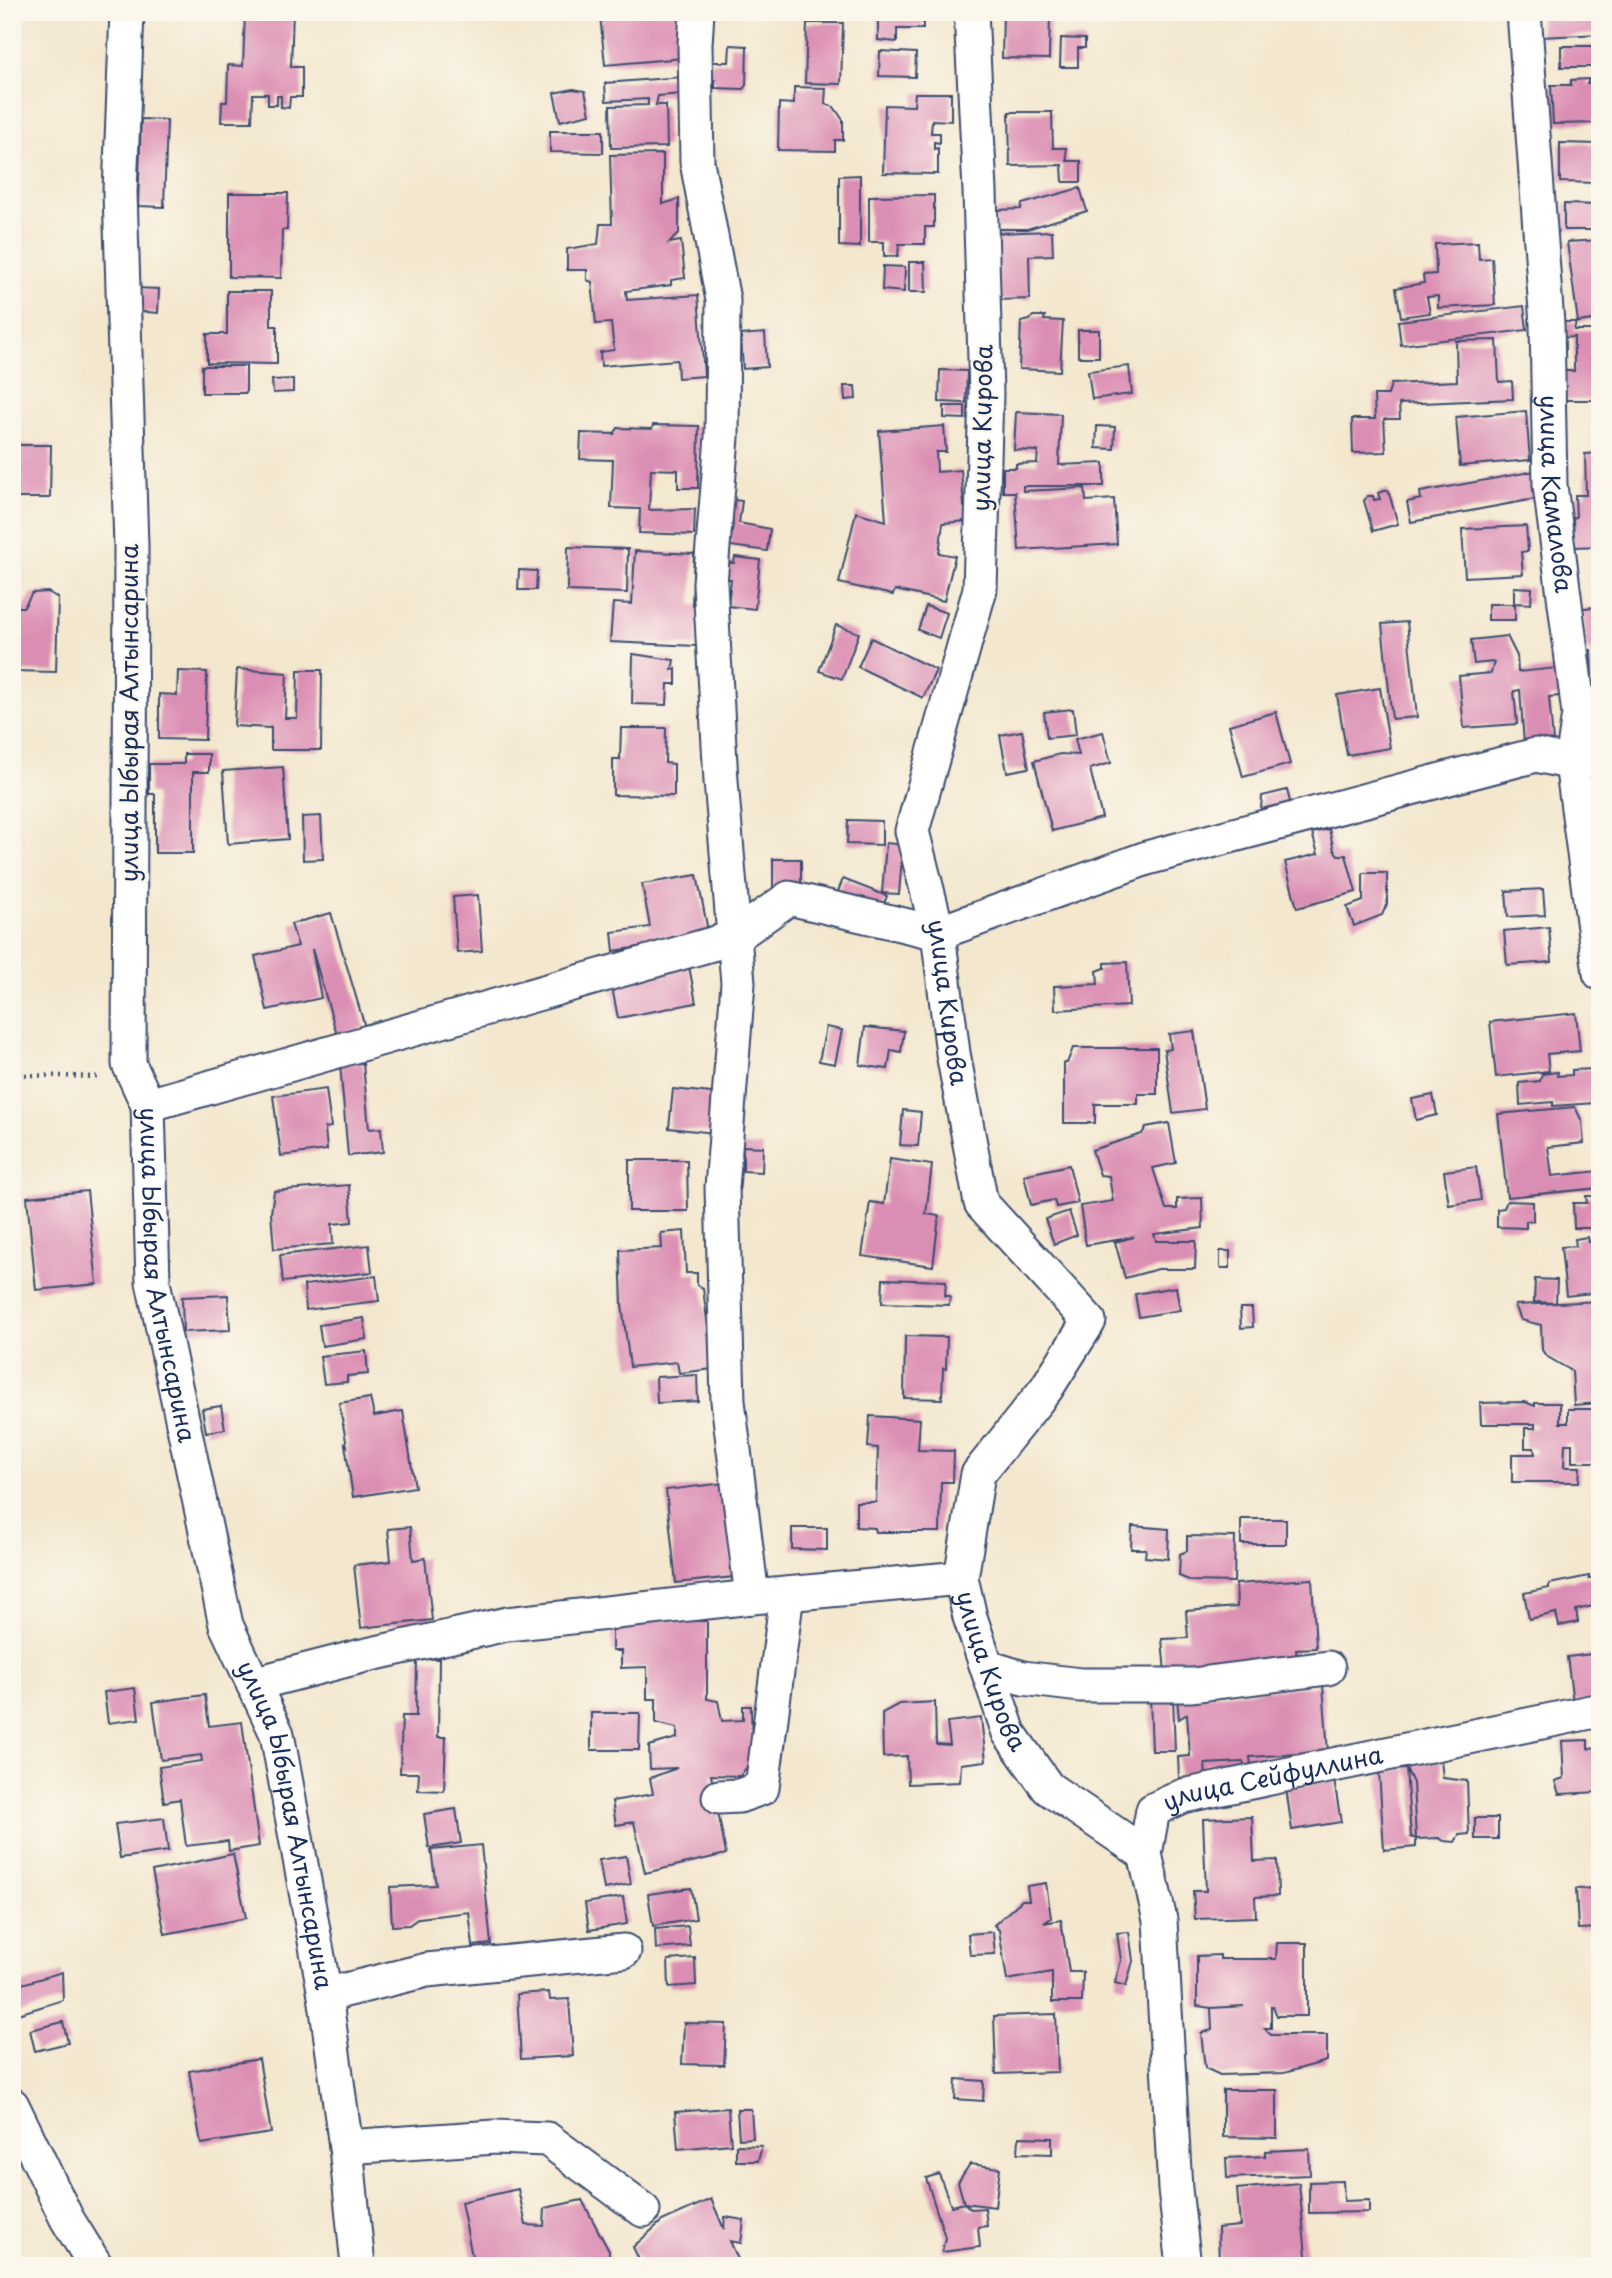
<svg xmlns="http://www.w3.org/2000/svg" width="1612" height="2278" viewBox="0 0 1612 2278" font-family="'Playpen Sans',sans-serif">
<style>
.building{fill:#db8eb3}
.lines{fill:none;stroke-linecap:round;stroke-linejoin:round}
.minor-casing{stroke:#3b4b6f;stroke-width:37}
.path{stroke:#3b4b6f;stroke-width:4.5;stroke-dasharray:2 5;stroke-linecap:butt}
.minor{stroke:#fff;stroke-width:33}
.labels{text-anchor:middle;stroke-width:5;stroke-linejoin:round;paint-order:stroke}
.street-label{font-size:24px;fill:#1b2f5e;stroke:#fbf7ec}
</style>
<rect width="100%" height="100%" fill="#fbf7ec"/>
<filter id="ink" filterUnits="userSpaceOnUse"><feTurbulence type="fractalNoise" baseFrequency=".0143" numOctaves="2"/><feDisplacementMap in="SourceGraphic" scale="14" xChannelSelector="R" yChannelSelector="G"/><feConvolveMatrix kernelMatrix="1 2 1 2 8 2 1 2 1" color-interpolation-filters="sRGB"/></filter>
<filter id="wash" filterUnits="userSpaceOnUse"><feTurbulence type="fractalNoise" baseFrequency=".00686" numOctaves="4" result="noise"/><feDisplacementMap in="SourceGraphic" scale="28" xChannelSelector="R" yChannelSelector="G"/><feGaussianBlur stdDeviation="1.57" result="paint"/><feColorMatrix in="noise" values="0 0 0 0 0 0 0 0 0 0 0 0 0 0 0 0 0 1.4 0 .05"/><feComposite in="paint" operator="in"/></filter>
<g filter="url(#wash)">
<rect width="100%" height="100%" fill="#f3e7ce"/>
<g id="blocks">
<path class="building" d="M245 12H293L291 67H302V97H290L289 108 281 107V96H277V105H268V94H253L252 122H221L222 102H227L228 65 243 66Z
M590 12H679L683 58 605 65 600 15 590 16Z
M878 12H923V29H897V42L878 40Z
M1003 12H1050L1049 59 1002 58Z
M1576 12H1600V34L1541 37 1540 15Z
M807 23H843L841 84 805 83Z
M1061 38 1085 39V48H1078V67H1060Z
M730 45 747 46 746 85 743 89 715 88V80H709V62H729Z
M1561 46H1600V67H1561Z
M880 51 916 53 915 77 879 76Z
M681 77 682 94 658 96 656 105H666L667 147 611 148 610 106 648 105V99L606 101 605 83Z
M1589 79 1587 84H1600V123L1553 124 1551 85H1571V80Z
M794 87 826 88 825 104 834 107 843 120V140H835V151L778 150 779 103 794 104Z
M573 89 585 91 590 114 560 121 554 93Z
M915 93H951V121L932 120 931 133H940V143L934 142V149L938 148V174L883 173 885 105 914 106Z
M1009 112H1052L1053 148H1066L1067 161H1081V182H1063L1062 165 1010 166Z
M141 119 167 120 164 207 138 206Z
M550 131H603V153L550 152Z
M1560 143 1600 144V183L1560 182Z
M663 154V204L679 199V233L669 243 681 241 685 278 671 280V285L626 291 627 300 698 295 704 376 678 378 677 360 601 366 600 352 614 350 611 323 596 324 592 282 587 280V270H567V249L598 244 600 224H612L610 155Z
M860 175V247L839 246V176Z
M1080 188 1087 211 1027 229H996L995 210 1021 209 1022 204Z
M229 193H288L287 230H282L281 278 229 277Z
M934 195V227H925V244H899L898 256H884V242H869V196Z
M1564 204 1600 205V233H1595V230H1564Z
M1052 231 1053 255 1029 256 1030 299 996 300 994 233Z
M1600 240V319L1578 322 1567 242Z
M1478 242 1479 259 1492 258 1495 305 1438 308V296L1427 297 1430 313 1401 317 1396 288 1424 283 1423 275 1436 274 1435 244Z
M909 262H925L926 292H909Z
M883 266 905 267 904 292 882 290Z
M136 288 159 289 158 313 135 311Z
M227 291H271V326H277V364L207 363V334H227Z
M1524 306 1527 330 1401 345 1398 321Z
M1033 316H1045L1044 320 1063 321 1060 371 1019 369 1021 322 1030 320Z
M1558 322H1576L1574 330H1600V400H1562L1561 371H1574V337L1559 338Z
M1078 330H1099V357H1078Z
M765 333 767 367 743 369 741 335Z
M1497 340 1499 382 1512 381 1513 399 1399 404 1400 419H1384L1386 452 1353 453 1352 419H1375L1374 395H1388L1391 384 1457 381 1456 341Z
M202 366H246V393H202Z
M1129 366 1132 394 1092 399 1088 371Z
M940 370 967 371 966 403 939 402Z
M293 379V392L273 393 272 380Z
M844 386H855L856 399 845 400Z
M944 406H965V419L944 418Z
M1526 411 1530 460 1460 466 1456 417Z
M1016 412 1061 414 1059 465 1104 463V486H1023V491L1085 488 1086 501 1114 499 1117 544 1019 550 1015 492H1003V468H1016V464L1037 463 1038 451 1014 450Z
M653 425 699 426 698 488H678V470L651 469 649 510 695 509 694 535 639 533 640 509 611 508 613 460 580 459 581 433 614 434 618 428 652 429Z
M944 426 946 452H936L937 472 961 470 964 507 968 510V521L943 523 939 553 955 556 944 601 895 590 893 595 839 583 856 512 886 521 879 431Z
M1097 426 1115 427 1114 449 1096 448Z
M12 437 18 445H51L50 498H12Z
M1600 453V546L1574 547 1573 518 1576 517 1575 495H1586L1585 454Z
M1535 471 1540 498 1411 522 1407 502 1421 499 1420 492Z
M1388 490 1398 524 1373 531 1364 501 1367 496H1373L1374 500 1380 499 1378 493Z
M727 499 742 501 739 523 770 529 767 551 730 546 733 523 724 522Z
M1526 526 1528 551 1521 552 1523 574 1465 577 1462 529Z
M568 547 628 549 627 593 567 591Z
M635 551 694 554 692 605H699L696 646 610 642 613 603 632 604Z
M735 557 760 560 755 609 728 606 731 579 719 578 720 562 734 563Z
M519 570 537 571 536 590H518Z
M1514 587 1532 588 1531 604 1514 603Z
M48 592 58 598 56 672 12 671V604L16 607H24L32 593Z
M1488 604H1515V620H1488Z
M926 606 947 613 939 638 918 630Z
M1600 607V701L1593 702 1591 650 1586 651 1583 608Z
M1407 622 1417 717 1392 719 1382 624Z
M836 625 859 633 842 679 819 671Z
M1507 636 1517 656 1518 672 1567 667 1570 695 1549 697 1553 741 1524 744 1520 690 1514 691 1517 724 1464 728 1459 676 1491 673 1494 662 1474 664 1471 640Z
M871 638 936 670 923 698 858 667Z
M633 654 674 660 672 670 676 669V684H668L667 705 632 704Z
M237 669 287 673 285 718H297L298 670H322L321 750H271V726L270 728 234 726Z
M178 671 207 672 205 740 159 739V694L177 695Z
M1380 688 1390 748 1347 755 1337 695Z
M1073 709 1076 735 1047 738 1044 712Z
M1276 712 1290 764 1243 777 1229 725Z
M621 728H666L665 763 674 764V796L613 795V759H620Z
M1022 731 1029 768 1007 772 1000 735Z
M1103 732 1111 763 1090 769 1102 818 1052 831 1034 761 1060 754 1079 755 1075 739Z
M184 754H209V772H193V853H155V794H149V764H184Z
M283 767 288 839 228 844 223 771Z
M1287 790 1290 802 1261 809 1262 796Z
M321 816 323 859 303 860 302 817Z
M848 820 882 821V845L847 844Z
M1329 829 1334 850 1338 855H1346L1356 892 1297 908 1285 862 1318 854 1312 833Z
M886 843 903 845 899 894 882 893Z
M773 859H801V889H773Z
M1363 873H1387V904L1382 915 1354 926 1347 907 1363 901Z
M697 875 709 936 614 951 612 932 650 927 642 884Z
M843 879 887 896 881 911 837 894Z
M1543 889 1545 915 1508 917 1506 891Z
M478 895 482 951 457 953 453 897Z
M331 913 365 1027 337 1035 312 949 321 998 267 1010 255 956 298 946 291 924Z
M1549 927 1552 962 1507 965 1504 931Z
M688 961 696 1003 618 1018 610 977Z
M1127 962 1129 1006 1055 1010 1054 986 1098 984 1097 971 1105 968V963Z
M1576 1013 1580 1051 1547 1054 1549 1071 1496 1077 1490 1022Z
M826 1027 842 1030 835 1064 819 1061Z
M865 1027 904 1031 901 1052 891 1050 888 1069 860 1065Z
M1194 1031 1205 1109 1173 1113 1164 1050 1171 1049 1169 1034Z
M1073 1048H1157V1094H1138V1104H1095V1123H1064V1063H1067Z
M363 1063 369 1129 381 1128 383 1152 348 1156 340 1064Z
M1594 1069 1596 1103 1553 1106V1102L1520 1105 1519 1083 1540 1081 1542 1074 1558 1072 1557 1076 1572 1075V1070Z
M326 1089 331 1127 325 1128 327 1150 281 1156 273 1096Z
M673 1089 720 1094 715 1133 669 1128Z
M1433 1095 1437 1115 1416 1120 1412 1099Z
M1575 1107 1582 1121 1584 1143 1548 1147 1552 1176 1599 1171 1600 1188 1507 1197 1498 1114Z
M903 1110 921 1112 918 1146 900 1145Z
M1169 1123 1176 1163 1153 1168 1166 1209H1177V1199L1202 1198 1203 1228 1154 1234 1156 1241H1196L1195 1269H1158L1125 1278 1115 1242 1134 1237 1086 1245 1080 1206 1113 1201 1109 1176 1100 1175 1092 1150 1142 1134 1146 1127Z
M743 1146 763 1147 762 1172 743 1171Z
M890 1159 932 1165 926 1214 939 1216 933 1266 862 1256 870 1202 884 1204Z
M629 1160H687L688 1211H629Z
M1069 1165 1078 1203 1056 1207 1054 1200 1031 1205 1024 1175Z
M1476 1167 1481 1200 1449 1205 1444 1171Z
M349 1185 352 1222 332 1224 333 1244 274 1249 271 1213 274 1191Z
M87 1191 97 1284 36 1290 27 1197Z
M1586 1196H1600V1220H1595V1228H1574L1573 1203H1587Z
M1507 1201 1533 1202V1221H1526V1228L1497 1227V1209L1504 1208Z
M1069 1211 1077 1235 1054 1244 1045 1219Z
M684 1231 686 1273H697V1285L703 1288 713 1369 679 1373 677 1362 630 1367 622 1305 620 1250 662 1248 661 1233Z
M1587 1237 1588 1242 1600 1240V1292L1566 1296 1561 1247 1576 1246 1575 1239Z
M369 1245 372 1272 283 1282 280 1255Z
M1220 1251H1230V1268H1220Z
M376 1276 379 1301 306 1310 304 1285Z
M883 1279 946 1281 945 1296H950L949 1305 882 1303Z
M1535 1279 1557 1280 1556 1303 1534 1302Z
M1176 1287 1180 1310 1139 1317 1135 1294Z
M228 1295 230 1330 183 1332 182 1297Z
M1600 1301V1403L1574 1405 1572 1371 1546 1356 1542 1350 1541 1325 1521 1320 1515 1305Z
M1240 1308H1252L1253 1327 1241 1328Z
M364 1318 367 1339 322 1346 319 1325Z
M905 1336 947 1337 946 1369 943 1368 942 1399 904 1398Z
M366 1351 368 1374 347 1376V1382L324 1384 320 1356Z
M697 1375 698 1401 657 1403 656 1377Z
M370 1398 374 1416 403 1411 415 1487 353 1497 345 1444 347 1446 339 1403Z
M1525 1402 1535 1406V1403H1560V1423H1568V1409H1600V1462H1572V1444H1565L1564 1467H1580L1579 1482H1512V1454H1535L1534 1448H1525V1428H1535V1424H1481L1480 1403Z
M221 1406 225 1429 206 1432 202 1409Z
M870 1416 920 1419 918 1450 954 1451 953 1482H941L940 1532H876L875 1528 856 1527V1502H876L878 1448 868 1447Z
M724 1483 734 1577 676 1583 666 1490Z
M1592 1492H1600V1548H1598Z
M1241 1519H1286V1544H1241Z
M1132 1526 1169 1529 1168 1559 1145 1557 1146 1549H1131Z
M410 1527 413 1560 425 1558 432 1620 361 1628 354 1565 391 1561 388 1529Z
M792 1528H827V1550L792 1549Z
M1187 1536 1235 1537 1234 1582 1191 1581 1179 1576 1180 1554 1187 1551Z
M1589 1576V1579L1600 1578V1643L1593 1606 1576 1610 1578 1622 1559 1626 1556 1613 1529 1619 1524 1593 1549 1588V1584Z
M1312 1579 1316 1648 1296 1649 1297 1665 1165 1673 1162 1639 1188 1638 1186 1611 1237 1607 1236 1584Z
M612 1620 707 1621V1699L718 1701 722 1721 743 1720V1706H751L752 1760 740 1776 711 1775 726 1854 645 1873 634 1822 616 1825 612 1801 653 1794 650 1778 677 1768 650 1769 649 1746 677 1738V1728L656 1723V1699H647V1667L621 1668V1651H612Z
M1600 1653V1699L1573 1702 1567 1657Z
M417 1658 439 1659 438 1737H446L444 1791 418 1790 419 1773H400L402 1716H416Z
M1323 1685 1328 1752 1250 1757 1251 1766H1245L1243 1762 1205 1764 1206 1776 1179 1778 1178 1757 1190 1756 1187 1714 1179 1719 1177 1698Z
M135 1688 139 1719 108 1723 104 1692Z
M205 1695 209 1726 242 1722 259 1846 229 1851 228 1841 186 1846 180 1799 164 1802 159 1767 202 1761 201 1755 161 1760 153 1702Z
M1150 1697H1173L1175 1751H1152Z
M935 1702 936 1744 950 1745 947 1722 981 1718 986 1761 961 1764 960 1782 908 1784 907 1756 883 1757 882 1713 899 1704Z
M591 1713H640L639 1750H591Z
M1588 1740V1749L1600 1748V1792L1559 1794 1555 1781 1564 1778 1562 1741Z
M1441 1760 1443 1778 1467 1781 1469 1834 1459 1835 1455 1842 1444 1841 1439 1838 1416 1839V1847L1384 1850 1379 1771 1406 1769 1411 1837 1416 1839 1413 1783 1405 1766Z
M1334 1780 1341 1822 1292 1830 1286 1788Z
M456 1809 461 1843 429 1848 424 1814Z
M1252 1817 1254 1861 1277 1860 1278 1896 1255 1897 1256 1917 1195 1919 1193 1891H1206L1203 1819Z
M164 1818 168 1851 120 1858 115 1824Z
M1475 1818H1498V1839H1475Z
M481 1845 491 1944 473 1946 469 1912 419 1918 409 1925 392 1926 390 1887 436 1885 431 1850Z
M233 1854 246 1918 165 1934 152 1871Z
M626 1856 631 1884 604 1889 599 1860Z
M1046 1883 1051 1918 1044 1923 1061 1920 1069 1972H1083L1082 2002H1052V1972L1007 1980 999 1930 994 1925 1022 1900H1029L1027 1886Z
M691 1888 696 1919 653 1926 648 1894Z
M1600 1888V1928L1578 1929 1576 1889Z
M623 1897 627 1924 589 1930 585 1903Z
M688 1926 690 1946 656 1949 655 1929Z
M993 1932 995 1954 970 1955 968 1934Z
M1129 1932 1133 1961 1126 1986 1115 1983 1121 1960 1117 1933Z
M1277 1943H1307V2016H1277L1273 2006H1271V2028H1264L1271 2035H1327V2061L1284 2073 1220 2075 1205 2068 1201 2033 1212 2030 1211 2008 1244 2006 1211 2008 1197 2006V1956L1220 1955V1959H1276Z
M695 1958 696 1985 669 1987 668 1960Z
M62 1972 63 2000 12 2016V1987Z
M549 1992 550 2000 569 1999 573 2056 521 2059 517 1994Z
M1056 2014 1058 2072 996 2074 994 2016Z
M63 2022 68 2043 35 2051 30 2030Z
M684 2023 726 2024 724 2065 682 2064Z
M259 2059 271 2133 201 2144 189 2071Z
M956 2079 984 2081 983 2101 955 2099Z
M1223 2090H1277V2138L1223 2137Z
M728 2108 731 2144 678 2149 675 2112Z
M737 2109H751L753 2138 739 2139Z
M1019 2137 1052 2138V2154L1018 2153Z
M736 2145 762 2146 758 2161H736Z
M1309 2149 1310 2175 1227 2178 1226 2158 1265 2156V2151Z
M970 2164 1000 2168 995 2207 964 2203 958 2182Z
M939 2174 951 2206 964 2203 971 2209 985 2208 987 2226 978 2227 980 2247 942 2252 945 2237 926 2178Z
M1343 2181 1344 2201 1369 2200V2212L1309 2213V2182Z
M1299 2183 1307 2266H1219L1218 2228 1240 2226 1237 2189Z
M518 2189 526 2225 544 2226 545 2208 582 2200 609 2251 608 2266H474L461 2202Z
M711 2199 724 2229 725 2217 744 2220 741 2243 730 2241 741 2266H642L633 2247 662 2221Z"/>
</g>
</g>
<g filter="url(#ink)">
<use href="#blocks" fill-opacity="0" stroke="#3b4b6f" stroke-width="2"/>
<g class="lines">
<defs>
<g id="minor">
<path id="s1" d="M127 12 120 192 131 546 129 1064 148 1105 153 1282 226 1625 277 1734 325 1995 346 2147 358 2266"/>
<path d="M697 12 695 44 697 162 723 300 722 437 710 583 721 781 738 983 722 1188 728 1401 752 1597"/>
<path id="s2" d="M971 12 980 191 986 394 980 589 912 831 938 933 953 1053 981 1203 1089 1321 1046 1389 978 1474 961 1578 970 1617 1009 1733 1048 1788 1145 1854"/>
<path id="s3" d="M1524 12 1547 324 1550 485 1579 714 1572 763 1600 973"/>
<path d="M148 1105 733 938 789 898 938 933 1147 858 1536 755 1572 763 1600 756"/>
<path d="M987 1667 1023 1678 1080 1685H1192L1328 1668"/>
<path d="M253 1684 362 1656 507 1624 752 1597 961 1578"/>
<path d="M719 1797 739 1796 762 1788 787 1594"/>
<path d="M325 1995 427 1970 624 1951"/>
<path d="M12 2105 67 2219 96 2266"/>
<path d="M346 2147 495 2137 547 2139 643 2210"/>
<path id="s4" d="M1184 2266 1175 2189 1160 1920 1145 1854 1153 1810 1183 1796 1600 1710"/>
</g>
</defs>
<use href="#minor" class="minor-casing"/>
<path class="path" d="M12 1070 24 1075 100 1077"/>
<use href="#minor" class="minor"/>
</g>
</g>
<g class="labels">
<g class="street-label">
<text transform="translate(983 428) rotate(-89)" y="8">улица Кирова</text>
<text dy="8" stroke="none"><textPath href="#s3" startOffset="483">улица Камалова</textPath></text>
<text transform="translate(130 713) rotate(-90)" y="8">улица Ыбырая Алтынсарина</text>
<text dy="8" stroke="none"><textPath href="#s2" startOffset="1004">улица Кирова</textPath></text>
<text dy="8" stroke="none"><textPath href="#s1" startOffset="1269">улица Ыбырая Алтынсарина</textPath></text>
<text dy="8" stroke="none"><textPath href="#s2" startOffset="1760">улица Кирова</textPath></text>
<text dy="8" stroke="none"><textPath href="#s4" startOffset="584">улица Сейфуллина</textPath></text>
<text dy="8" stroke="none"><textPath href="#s1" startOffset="1836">улица Ыбырая Алтынсарина</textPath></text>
</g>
</g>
<rect width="1612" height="2278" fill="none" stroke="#fbf7ec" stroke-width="42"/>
</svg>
